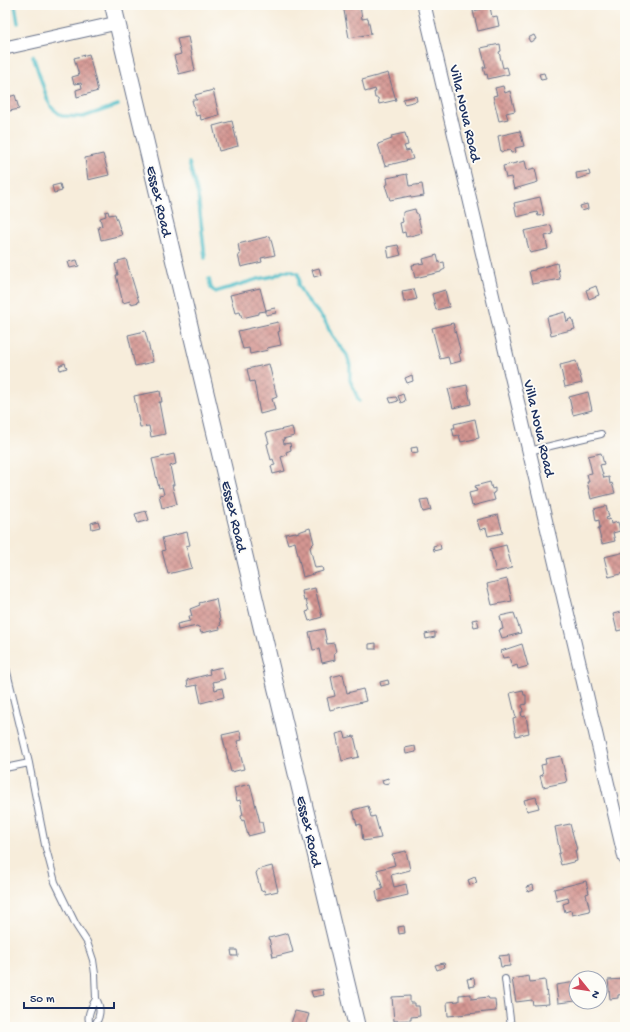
<svg xmlns="http://www.w3.org/2000/svg" width="630" height="1032" viewBox="0 0 630 1032" font-family="'Gochi Hand',sans-serif">
<style>
.lines{fill:none;stroke-linecap:round;stroke-linejoin:round}
.stream{stroke:#4fbdc8;stroke-width:3.5}
.building{fill:url(#building-cross-hatch)}
.service-casing{stroke:#68728a;stroke-width:8}
.minor-casing{stroke:#68728a;stroke-width:15}
.tertiary-casing{stroke:#68728a;stroke-width:18}
.service{stroke:#fff;stroke-width:6}
.minor{stroke:#fff;stroke-width:13}
.tertiary{stroke:#fff;stroke-width:16}
.labels{text-anchor:middle;stroke-width:3.5;stroke-linejoin:round;paint-order:stroke}
.street-label{font-size:15px;fill:#1b2f5e;stroke:#fdfcf7}
</style>
<defs>
<pattern id="building-cross-hatch" width="8" height="8" patternUnits="userSpaceOnUse"><rect width="8" height="8" fill="#d49692"/><path d="M0 0l8 8M0 8l8-8" fill="none" stroke="#ab7b7a"/></pattern>
</defs>
<rect width="100%" height="100%" fill="#fdfcf7"/>
<filter id="ink" filterUnits="userSpaceOnUse"><feTurbulence type="fractalNoise" baseFrequency=".025" numOctaves="2"/><feDisplacementMap in="SourceGraphic" scale="8" xChannelSelector="R" yChannelSelector="G"/><feConvolveMatrix kernelMatrix="1 2 1 2 8 2 1 2 1" color-interpolation-filters="sRGB"/></filter>
<filter id="wash" filterUnits="userSpaceOnUse"><feTurbulence type="fractalNoise" baseFrequency=".012" numOctaves="4" result="noise"/><feDisplacementMap in="SourceGraphic" scale="16" xChannelSelector="R" yChannelSelector="G"/><feGaussianBlur stdDeviation="0.9" result="paint"/><feColorMatrix in="noise" values="0 0 0 0 0 0 0 0 0 0 0 0 0 0 0 0 0 1.4 0 .05"/><feComposite in="paint" operator="in"/></filter>
<g filter="url(#wash)">
<rect width="100%" height="100%" fill="#f7eddb"/>
<g class="lines">
<path class="stream" d="M15 5 18 23
M33 56 48 101 52 108 62 116 83 117 118 105
M189 163 198 195 205 258
M209 279 211 288 215 292 258 279 274 276 284 271H291L298 274 299 280 298 285 304 296 325 321 332 336 347 355 350 365V380L359 401"/>
</g>
<g id="blocks">
<path class="building" d="M343 5H360L362 19 368 18 371 34 349 38Z
M490 7 492 17 497 16 499 26 478 31 473 11Z
M534 35 536 39 530 42 528 38Z
M188 37 195 70 179 74 174 56 181 54 177 39Z
M500 44 501 51 499 52 503 68 507 67 509 74 488 79 487 74 485 75 483 67H486L481 48Z
M89 54 98 91 77 97 76 90 82 88 81 83 74 84 72 77 79 75 74 58Z
M388 73 396 100 379 104 378 98H375L374 92H376L375 89 365 92 362 80Z
M544 73 546 79 541 80 539 74Z
M503 86 505 93 510 91 515 111 506 113 508 119 499 121 493 96 497 95 495 88Z
M213 90 219 115 201 120 200 115 196 116 192 100H197L195 95Z
M15 95 19 109 5 112V98Z
M416 96 417 101 404 104 403 99Z
M232 121 238 146 219 151 213 126Z
M520 131 524 146 515 148 516 152 511 153 510 150 501 152 498 136Z
M405 133 408 145 404 146 406 151 410 150 413 159 385 166 378 144 392 139 391 136Z
M103 154 109 175 88 180 85 158Z
M525 161 527 170 535 168 538 182 514 189 511 177 506 178 503 166Z
M589 171 590 175 577 179 576 173Z
M407 174 409 186 422 184 424 196 411 198 410 196 390 200 385 185 388 184 387 178Z
M60 184 62 191 54 193 52 186Z
M540 197 544 215 538 216 537 212 517 217 514 203Z
M587 204 588 209 582 211 580 206Z
M415 209 416 213H417L422 233 406 237 405 232 402 233 400 223 403 222 402 217 403 216V212Z
M108 211 109 215 115 214 122 235 101 240 98 227 102 226 100 218 106 216 105 212Z
M551 225 553 234 545 236 548 249 530 253 524 231Z
M621 230H625V238H623Z
M270 236 275 255 261 258 262 262 241 267 238 255H240L238 244Z
M398 245 401 255 389 258 387 247Z
M437 255 439 263 444 262 445 269 441 271V272L415 278 412 265 424 263 423 259Z
M126 259 139 302 131 304 130 301 123 303 116 275H118L115 264 119 263 118 261Z
M77 260 79 266 70 268 68 262Z
M557 263 560 279 532 284 529 271 535 270V269Z
M319 268 321 275 314 277 312 270Z
M596 286 599 295 589 299 586 290Z
M260 288 266 311 259 312V314L242 318 240 312 235 313 230 295Z
M414 289 417 299 404 302 402 291Z
M445 290 449 307 436 310 432 294Z
M275 308 276 313 266 315V310Z
M565 312 567 322 569 321 568 320 572 318 575 329 551 335 547 317Z
M278 322 280 331 278 332 281 345 267 348 268 350 250 354 249 348 243 349 238 331Z
M453 323 461 353 459 354 461 361 450 364 448 357 440 359 432 328Z
M145 331 153 362 135 366 128 335Z
M576 361 582 383 565 387 560 365Z
M65 363 67 368 60 370 59 366Z
M269 364 277 397 272 399 275 410 260 414 254 381 250 382 247 369Z
M412 375 413 381 407 383 405 378Z
M467 385 471 404 453 408 448 389Z
M160 391 162 402H159L165 434 151 437 149 426 140 427 134 396Z
M588 392 592 410 573 415 569 397Z
M403 394 405 401 401 403 398 396Z
M396 397 398 401 391 403 389 398Z
M475 419 479 438 461 442 459 435 454 436 452 428H455L454 424Z
M292 427 294 436 283 439 284 444 290 443 291 450 286 452 287 455 281 457 285 471 273 474 271 466 275 465 273 459 271 460 267 444 269 443 266 433Z
M417 447 418 452 412 453 411 448Z
M601 453 604 464 600 465 604 478 609 477 610 484 612 483 615 493 591 499 587 482H589L587 474 592 473 588 456Z
M174 454 176 464 170 466 174 485H172L177 504 162 508 159 495 164 494 162 487 159 488 152 459Z
M490 482 492 489 495 488V492L493 493 495 500 472 506 469 493 477 491 475 486Z
M428 499 431 510 423 512 420 500Z
M606 506 609 517 606 518 607 520 610 519 611 524 618 522 620 531 613 533 615 541 602 544 598 528H600L599 520 596 521 594 509Z
M146 511 149 520 138 523 135 514Z
M498 515 503 533 488 536 486 528 480 530 477 520Z
M98 521 100 527 92 529 91 523Z
M310 528 314 543 310 547 315 568 322 567 323 571 303 577 295 542 288 544 285 534 296 532V533Z
M187 532 190 545 186 546 192 568 168 574 162 551 165 550 162 538Z
M440 544 441 549 434 551 433 546Z
M506 545 512 568 496 572 490 549Z
M625 552V573L609 577 604 557Z
M507 579 512 601 492 605 487 584Z
M315 588 322 617 309 621 306 612 309 611 306 600 304 601 302 591Z
M216 599 221 625 219 626 220 629 201 633 199 627H198L197 626 178 630 177 624 190 621 189 616H192L190 609 200 605 199 603Z
M625 611V629L617 631 613 614Z
M514 613 521 633 502 638 499 630 503 629 500 616Z
M477 619 479 626 474 627 472 620Z
M324 629 327 644 334 643 336 652 334 653 335 660 322 663 319 649 313 650 309 632Z
M435 632V637L426 639 425 634Z
M376 643V649H369V644Z
M522 644 528 666 518 669 517 665 512 667 509 657 503 658 501 651Z
M222 667 225 679 213 682 215 690 222 688 224 697 201 703 197 685 188 687 187 680 210 674 209 670Z
M343 674 347 693 363 689 366 701 330 710 327 698 335 696 331 677Z
M388 680 389 684 381 686 380 682Z
M523 690 524 695H526V704L522 705 523 712H521L522 717 526 716 529 733 516 736 513 719 516 718 510 693Z
M240 731 242 740 237 741 244 769 231 772 222 735Z
M344 732 346 738 354 736 359 757 342 761 336 734Z
M415 746 416 752 406 754 405 748Z
M561 756 567 782 543 787 540 776 543 775 541 765 546 764 545 759Z
M388 778 389 783 383 784 382 780Z
M250 784 260 822H262L264 832 248 836 244 820 242 821 241 816 243 815 240 800 237 801 234 788Z
M536 797 539 808 527 811 524 800Z
M368 806 371 817 375 816 381 838 363 841 361 824 357 825 353 810Z
M570 824 577 850H575L577 861 561 865 558 854 560 853 555 827Z
M406 851 410 870 391 875 394 887 406 884 408 895 378 902 376 891 383 889 377 870 395 865 392 854Z
M272 866 278 891 265 894 264 890 261 891 256 873 257 872V870Z
M475 877 477 883 470 885 468 880Z
M586 881 589 893 586 894 590 911 572 915 571 910 565 912 563 904 569 902 568 898 557 901 554 889Z
M533 885 534 890 528 892 526 887Z
M404 926 405 933 399 934 398 927Z
M288 933 293 952 273 957 269 938Z
M231 950H237L238 956H232Z
M509 955 510 966 501 967 499 956Z
M444 963 445 967 437 970 435 965Z
M529 976 530 982 545 980 547 996H548L549 1004 533 1005 532 1000 516 1002 512 979Z
M474 978 475 986 469 987 467 979Z
M625 979V994L618 995V998L610 999 608 980Z
M576 982V1001L558 1003 556 985Z
M323 989 324 995 313 997 311 991Z
M471 994V999L488 997 489 999H495L496 1011 448 1016 447 1002 459 1001V995Z
M410 996V1003H415V1006H419L420 1016 411 1017V1020L394 1021 392 997Z
M295 1011 309 1014 305 1027H290Z"/>
</g>
</g>
<g filter="url(#ink)">
<use href="#blocks" fill-opacity="0" stroke="#68728a" stroke-width="1"/>
<g class="lines">
<defs>
<path id="service" d="M529 451 601 434
M5 664 29 763 45 845 55 882 76 925 87 942 93 960 95 974 96 999
M5 768 29 763
M505 979 511 1027
M91 1027C85 1018 91 1007 96 999 102 1008 100 1019 93 1027"/>
<path id="minor" d="M424 5 625 858
M5 48 117 23"/>
<path id="tertiary" d="M113 5 357 1027"/>
</defs>
<use href="#service" class="service-casing"/>
<use href="#minor" class="minor-casing"/>
<use href="#tertiary" class="tertiary-casing"/>
<use href="#service" class="service"/>
<use href="#minor" class="minor"/>
<use href="#tertiary" class="tertiary"/>
</g>
</g>
<g class="labels">
<g class="street-label">
<text transform="translate(466 113) rotate(77)" y="5">Villa Nova Road</text>
<text transform="translate(160 201) rotate(77)" y="5">Essex Road</text>
<text transform="translate(540 428) rotate(77)" y="5">Villa Nova Road</text>
<text transform="translate(235 516) rotate(77)" y="5">Essex Road</text>
<text transform="translate(310 831) rotate(77)" y="5">Essex Road</text>
</g>
</g>
<rect width="630" height="1032" fill="none" stroke="#fdfcf7" stroke-width="20"/>
<g transform="translate(588 990) rotate(120)"><circle r="19" fill="#fdfcf7" stroke="#a3aaba"/>
<path d="M0-3L7 15L0 10L-7 15Z" fill="#d1495b"/>
<text y="-6" font-size="11" font-weight="bold" text-anchor="middle" fill="#1b2f5e">N</text>
</g>
<path d="M24 1002v6h90v-6" fill="none" stroke="#1b2f5e" stroke-width="2"/>
<text x="30" y="1002" font-size="12" fill="#1b2f5e" stroke="#fdfcf7" stroke-width="3" paint-order="stroke">50 m</text>
</svg>
